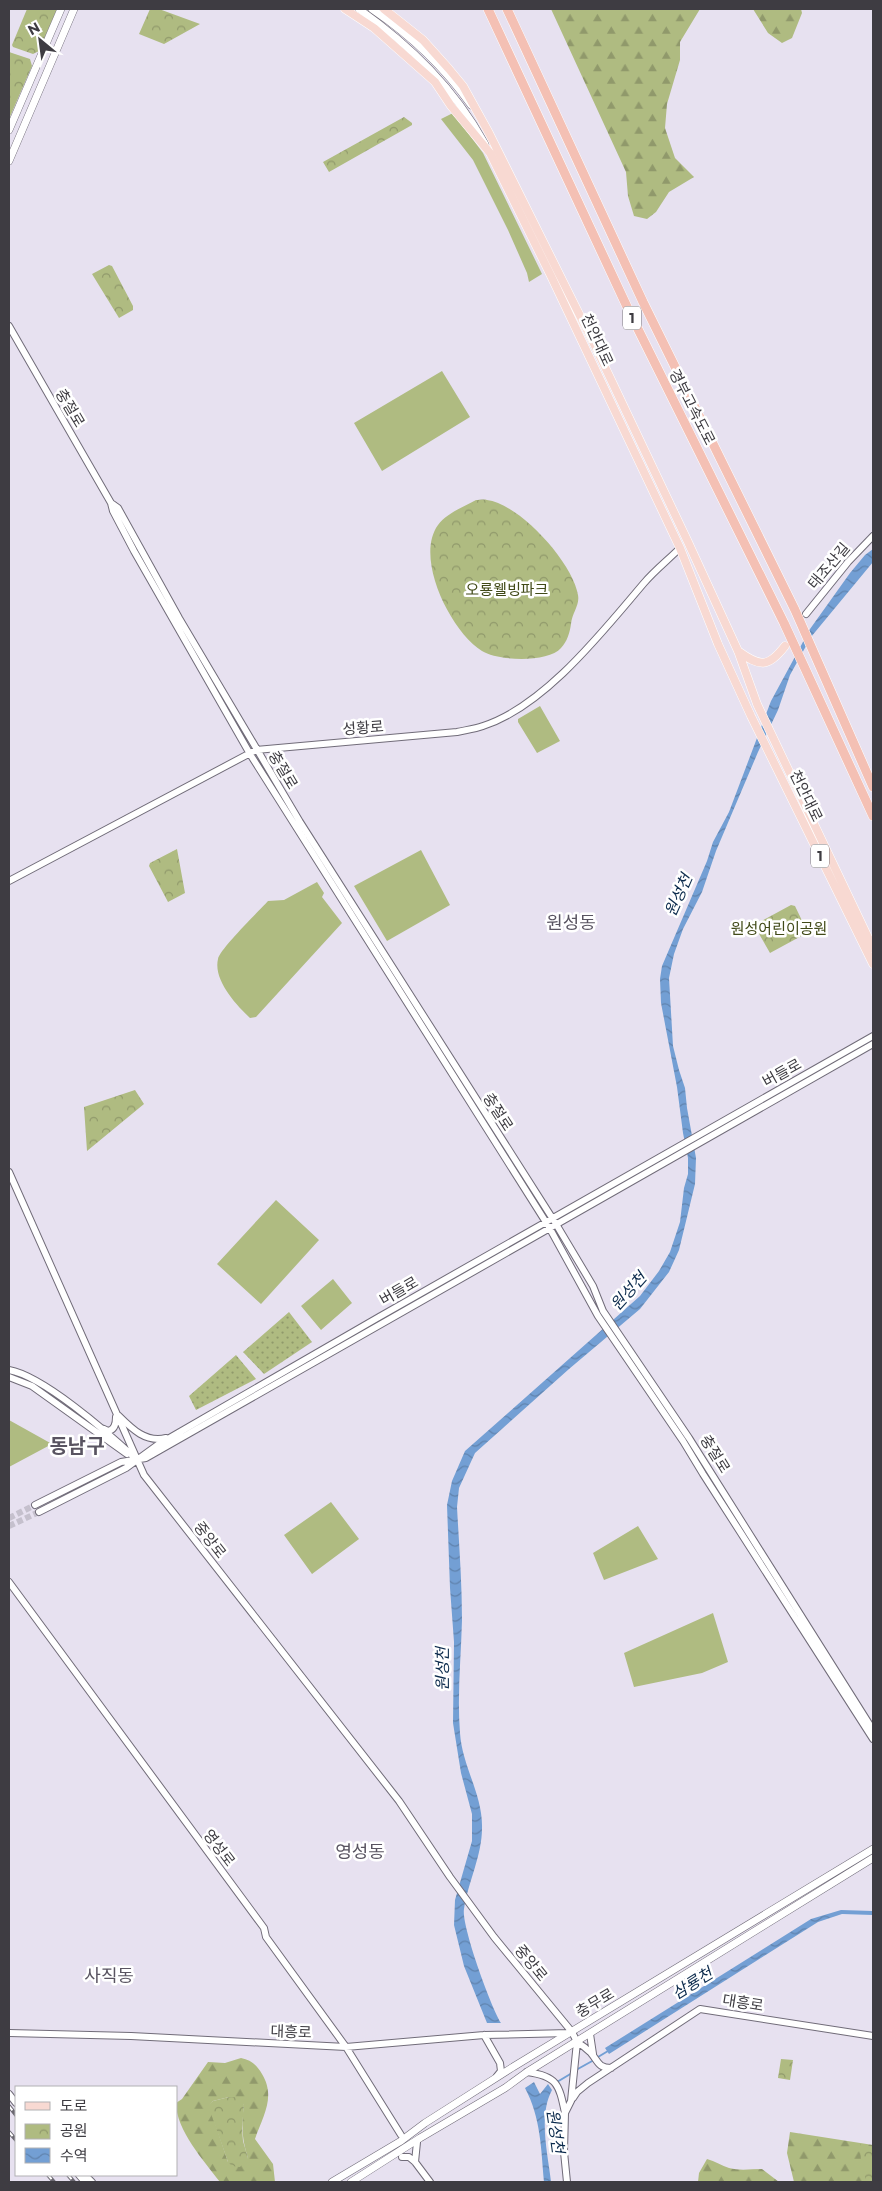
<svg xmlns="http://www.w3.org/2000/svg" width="882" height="2191" viewBox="0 0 882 2191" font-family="Montserrat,'Noto Sans KR',sans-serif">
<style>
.grass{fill:#afbb81}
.forest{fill:url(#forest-firs);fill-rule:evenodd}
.park{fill:url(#park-crowns)}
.garden{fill:url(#garden-dots)}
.water{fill:url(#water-waves)}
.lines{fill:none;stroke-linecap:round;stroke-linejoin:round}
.stream{stroke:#739fd4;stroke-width:2}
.tertiary-tunnel{stroke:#c5c0cd;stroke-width:6;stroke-dasharray:6 3;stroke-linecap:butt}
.tertiary-casing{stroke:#716c79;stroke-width:8}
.secondary-casing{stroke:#716c79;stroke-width:8}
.primary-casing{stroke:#fff;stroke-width:9}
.motorway-casing{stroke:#fff;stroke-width:10}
.tertiary{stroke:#fff;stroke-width:6}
.secondary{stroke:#fff;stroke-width:7}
.primary{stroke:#f8d9d2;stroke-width:8}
.motorway{stroke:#f4c0b4;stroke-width:9}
.rail-casing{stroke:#6c6972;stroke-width:4}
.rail{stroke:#fff;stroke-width:2;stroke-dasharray:5.5;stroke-linecap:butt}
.labels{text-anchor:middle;stroke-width:5;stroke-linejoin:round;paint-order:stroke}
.shield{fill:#fff;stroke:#78767b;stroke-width:1}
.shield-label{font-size:14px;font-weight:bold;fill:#3e3c42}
.street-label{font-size:15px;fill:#3e3c42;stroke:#fff}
.park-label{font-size:15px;fill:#414a18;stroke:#fff}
.water-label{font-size:16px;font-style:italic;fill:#0b2a4c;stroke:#fff}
.quarter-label{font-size:18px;fill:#595461;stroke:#fff}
.district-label{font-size:20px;font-weight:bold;fill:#595461;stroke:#fff}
</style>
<defs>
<pattern id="forest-firs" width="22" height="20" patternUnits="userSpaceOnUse" patternTransform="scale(1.25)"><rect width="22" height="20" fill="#afbb81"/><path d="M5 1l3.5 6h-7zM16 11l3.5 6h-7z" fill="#90996b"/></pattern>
<pattern id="park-crowns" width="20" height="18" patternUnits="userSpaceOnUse" patternTransform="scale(1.25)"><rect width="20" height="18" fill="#afbb81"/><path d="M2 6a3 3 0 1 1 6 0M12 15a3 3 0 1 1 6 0" fill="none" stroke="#90996b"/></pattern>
<pattern id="garden-dots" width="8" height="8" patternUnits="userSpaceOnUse" patternTransform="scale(1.25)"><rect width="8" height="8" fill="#afbb81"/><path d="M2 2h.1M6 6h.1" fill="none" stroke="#90996b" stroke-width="1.8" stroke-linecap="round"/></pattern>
<pattern id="water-waves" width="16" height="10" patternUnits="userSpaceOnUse" patternTransform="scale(1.25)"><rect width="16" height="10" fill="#739fd4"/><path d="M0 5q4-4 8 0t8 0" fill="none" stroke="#6083ae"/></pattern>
</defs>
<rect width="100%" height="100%" fill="#e7e1f0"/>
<path class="grass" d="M453 113 483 153 542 274 529 282 527 273 508 230 473 160 441 119Z
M442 371 470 417 382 471 354 423Z
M540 706 560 741 537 753 518 722V719Z
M421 850 450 905 387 941 354 886Z
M317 882 324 893 322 897 342 923 256 1017 250 1018C236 1005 213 980 218 959 220 949 259 911 268 901L284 900Z
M276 1200 319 1240 261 1304 217 1264Z
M333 1279 352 1303 321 1330 301 1306Z
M9 1420 52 1444 9 1467Z
M331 1502 359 1539 312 1574 284 1535Z
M638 1526 658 1559 604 1580 593 1553Z
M713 1613 728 1662 702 1673 634 1687 624 1653Z"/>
<path class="forest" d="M551 9H700L680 42V60L667 104 665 128 675 158 694 177 669 192 656 212 647 219 634 216 628 196 626 172Z
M753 9H801L802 13 792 38 782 43 768 33Z
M241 2058C251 2060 257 2065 262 2074 276 2097 263 2116 255 2139L273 2164 275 2182H220C204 2161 176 2130 176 2103L182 2099 208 2062 225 2063ZM229 2097H237L244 2105C241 2125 242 2140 248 2158L228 2162 209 2105 213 2101Z
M790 2132 873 2145V2182H794L787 2153Z
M707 2159C715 2161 722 2166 729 2168 740 2171 751 2169 762 2169L779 2182H698L699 2173Z"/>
<path class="park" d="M27 9H57L39 51 33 54 13 47 12 45Z
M150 9H159L200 24 164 44 139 34Z
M9 52 30 59 32 66 9 119Z
M404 117 412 123V125L329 172 323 162Z
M109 265 112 266 133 306V310L119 318 92 274Z
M476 500C479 500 484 499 487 500 520 504 573 563 578 595 580 605 572 613 571 624 570 632 567 642 561 648 548 663 498 661 482 651 451 632 414 558 438 525 447 513 463 507 476 500Z
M177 849 185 893 168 902 149 866 150 863Z
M791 905 795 906 806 929 805 934 770 953 754 925Z
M135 1090 144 1104 87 1151 84 1107Z
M781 2059 793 2060 790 2080 778 2078Z
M229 2097H241L244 2105 242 2128 243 2141 248 2158 240 2167 232 2166 228 2162 208 2105 213 2101Z
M860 2144 873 2147V2178L866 2180 861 2162Z"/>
<path class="garden" d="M289 1312 312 1342 264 1374 243 1352Z
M236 1355 256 1379 196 1410 189 1396Z"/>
<path class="water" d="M873 549V562L811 637 790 675 778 710 758 752 716 851 702 892 683 929 674 954 669 978 673 1046 679 1070 685 1088 687 1108 696 1158 695 1184 679 1250 669 1272 640 1309 569 1369 475 1453 459 1488 457 1507C459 1544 462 1582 462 1620 461 1658 457 1695 460 1733 462 1766 483 1795 482 1828 482 1856 468 1882 464 1909 461 1925 491 2007 501 2023H487L464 1966 454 1925 455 1900 472 1841V1814L461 1773 453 1723 454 1642 450 1588 447 1505 452 1481 465 1451 640 1296 659 1271 670 1252 680 1222 684 1188 688 1174V1158L683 1133 677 1087 661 1003 660 979 662 966 707 861 713 842 729 812 771 701 810 629 850 573 865 555Z
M841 1910 873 1911V1915L842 1914 818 1922 609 2054 605 2048 811 1919Z
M534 2082 540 2094 548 2084 552 2090C538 2116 548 2154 551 2182H544C541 2149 541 2118 525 2088Z"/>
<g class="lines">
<path class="stream" d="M598 2057 608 2051
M576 2070 594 2060
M557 2082 572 2073"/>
<path class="tertiary-tunnel" d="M9 1518 35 1505
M9 1526 39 1512"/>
<defs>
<path id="tertiary" d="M9 326 111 503 113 511 134 551 250 754 549 1227 598 1316 683 1441 703 1474 873 1739
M111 503 118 508 179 618 300 822 556 1224 593 1286 603 1311 689 1438 873 1730
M806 614 848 562 873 536
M9 881 256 750 457 732C466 730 475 729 483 726 545 706 603 631 644 583 655 570 668 560 680 548
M9 1172 144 1475 399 1801 450 1877 494 1937 572 2032 577 2042 571 2101 565 2113 564 2152 567 2182
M9 1370C43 1376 107 1432 134 1457
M9 1377 32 1386 127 1454
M119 1416C132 1429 146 1443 166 1438
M104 1429 108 1431C115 1430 116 1423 116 1417
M35 1505 121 1462 146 1458 873 1044
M39 1512 126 1468 159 1444 379 1317 873 1036
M9 1582 264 1928 266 1937 346 2047 401 2135
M9 2033 131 2036 346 2047 484 2035 569 2033
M590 2034 593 2054
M484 2035 500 2063 501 2071 497 2076
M577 2042C582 2045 587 2049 591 2053 598 2061 598 2068 611 2068
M527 2072C557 2076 559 2084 565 2113
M9 2094 16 2103
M573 2098 577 2092 588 2083 700 2009 873 2036
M402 2157H409L415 2162 430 2182
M415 2162 417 2142
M79 2175 85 2182
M85 2175 92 2182"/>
<path id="secondary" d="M359 9C411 46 454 88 485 144
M372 9C410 35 445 68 471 105
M9 130 61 9
M9 161 74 9
M332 2182 401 2141 425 2123 513 2067 873 1849
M351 2182 420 2138 505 2088 527 2072 873 1858"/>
<path id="primary" d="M345 9 374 28 435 82 451 106 490 153 551 276 680 548 718 644 751 716 873 964
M384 9 423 40 449 69 463 86 489 133 595 346 688 542 738 651 757 704 873 948
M738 651C760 667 768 668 785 646"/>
<path id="motorway" d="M488 9 629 311 784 623 873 816
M507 9 643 302 795 610 873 787"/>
</defs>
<use href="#tertiary" class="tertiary-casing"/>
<use href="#secondary" class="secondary-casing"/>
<use href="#primary" class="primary-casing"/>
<use href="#motorway" class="motorway-casing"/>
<use href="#tertiary" class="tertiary"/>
<use href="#secondary" class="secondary"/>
<use href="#primary" class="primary"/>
<use href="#motorway" class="motorway"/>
<defs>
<path id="rail" d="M9 2106 16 2115
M9 2132 16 2140
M48 2175 54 2182
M68 2175 74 2182"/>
</defs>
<use href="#rail" class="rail-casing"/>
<use href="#rail" class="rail"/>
</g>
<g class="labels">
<g class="shield">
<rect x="623" y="306.5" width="18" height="23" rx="4"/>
<rect x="811" y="844.5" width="18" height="23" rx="4"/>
</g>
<g class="shield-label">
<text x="632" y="323">1</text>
<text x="820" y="861">1</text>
</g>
<g class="street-label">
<text transform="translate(597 340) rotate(65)" y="5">천안대로</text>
<text transform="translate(692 407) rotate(63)" y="5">경부고속도로</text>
<text transform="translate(70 408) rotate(59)" y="5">충절로</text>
<text transform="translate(829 566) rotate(-50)" y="5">태조산길</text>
<text transform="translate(363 728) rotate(-4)" y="5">성황로</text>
<text transform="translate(283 770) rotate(59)" y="5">충절로</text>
<text transform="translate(806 796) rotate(64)" y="5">천안대로</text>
<text transform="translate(782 1073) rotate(-29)" y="5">버들로</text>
<text transform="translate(498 1112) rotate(57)" y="5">충절로</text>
<text transform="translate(399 1291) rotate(-30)" y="5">버들로</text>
<text transform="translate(715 1454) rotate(58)" y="5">충절로</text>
<text transform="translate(210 1540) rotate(52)" y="5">중앙로</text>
<text transform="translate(219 1848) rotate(53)" y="5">영성로</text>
<text transform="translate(531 1963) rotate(51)" y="5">중앙로</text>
<text transform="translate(595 2003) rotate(-31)" y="5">충무로</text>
<text transform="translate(743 2003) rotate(9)" y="5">대흥로</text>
<text transform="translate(291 2032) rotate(2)" y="5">대흥로</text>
</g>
<g class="park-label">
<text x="507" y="595">오룡웰빙파크</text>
<text x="779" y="934">원성어린이공원</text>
</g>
<g class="water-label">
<text transform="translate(678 895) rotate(-66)" y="6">원성천</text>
<text transform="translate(628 1291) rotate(-48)" y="6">원성천</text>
<text transform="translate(442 1669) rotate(-90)" y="6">원성천</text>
<text transform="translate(692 1983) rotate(-32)" y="6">삼룡천</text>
<text transform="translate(556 2131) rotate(82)" y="6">원성천</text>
</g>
<g class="quarter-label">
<text x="571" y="929">원성동</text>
<text x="360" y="1858">영성동</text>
<text x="109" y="1982">사직동</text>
</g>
<g class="district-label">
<text x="77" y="1453">동남구</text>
</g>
</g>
<rect width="882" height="2191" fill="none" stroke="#3e3c42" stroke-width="20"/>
<rect x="15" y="2086" width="162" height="90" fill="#ffffff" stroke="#b2b1b3"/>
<rect x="25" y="2102" width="25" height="8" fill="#f8d9d2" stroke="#b2b1b3"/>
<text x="60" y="2111" font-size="15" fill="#3e3c42">도로</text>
<rect x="25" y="2124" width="25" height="15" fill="url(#park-crowns)" stroke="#b2b1b3"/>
<text x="60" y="2136" font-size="15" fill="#3e3c42">공원</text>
<rect x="25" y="2148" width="25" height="15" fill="url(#water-waves)" stroke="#b2b1b3"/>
<text x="60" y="2161" font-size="15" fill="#3e3c42">수역</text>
<g transform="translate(40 40) rotate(331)" stroke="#ffffff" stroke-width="4" paint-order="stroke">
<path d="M0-4L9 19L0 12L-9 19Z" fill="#3e3c42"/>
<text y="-8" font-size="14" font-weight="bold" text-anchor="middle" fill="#3e3c42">N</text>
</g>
</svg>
